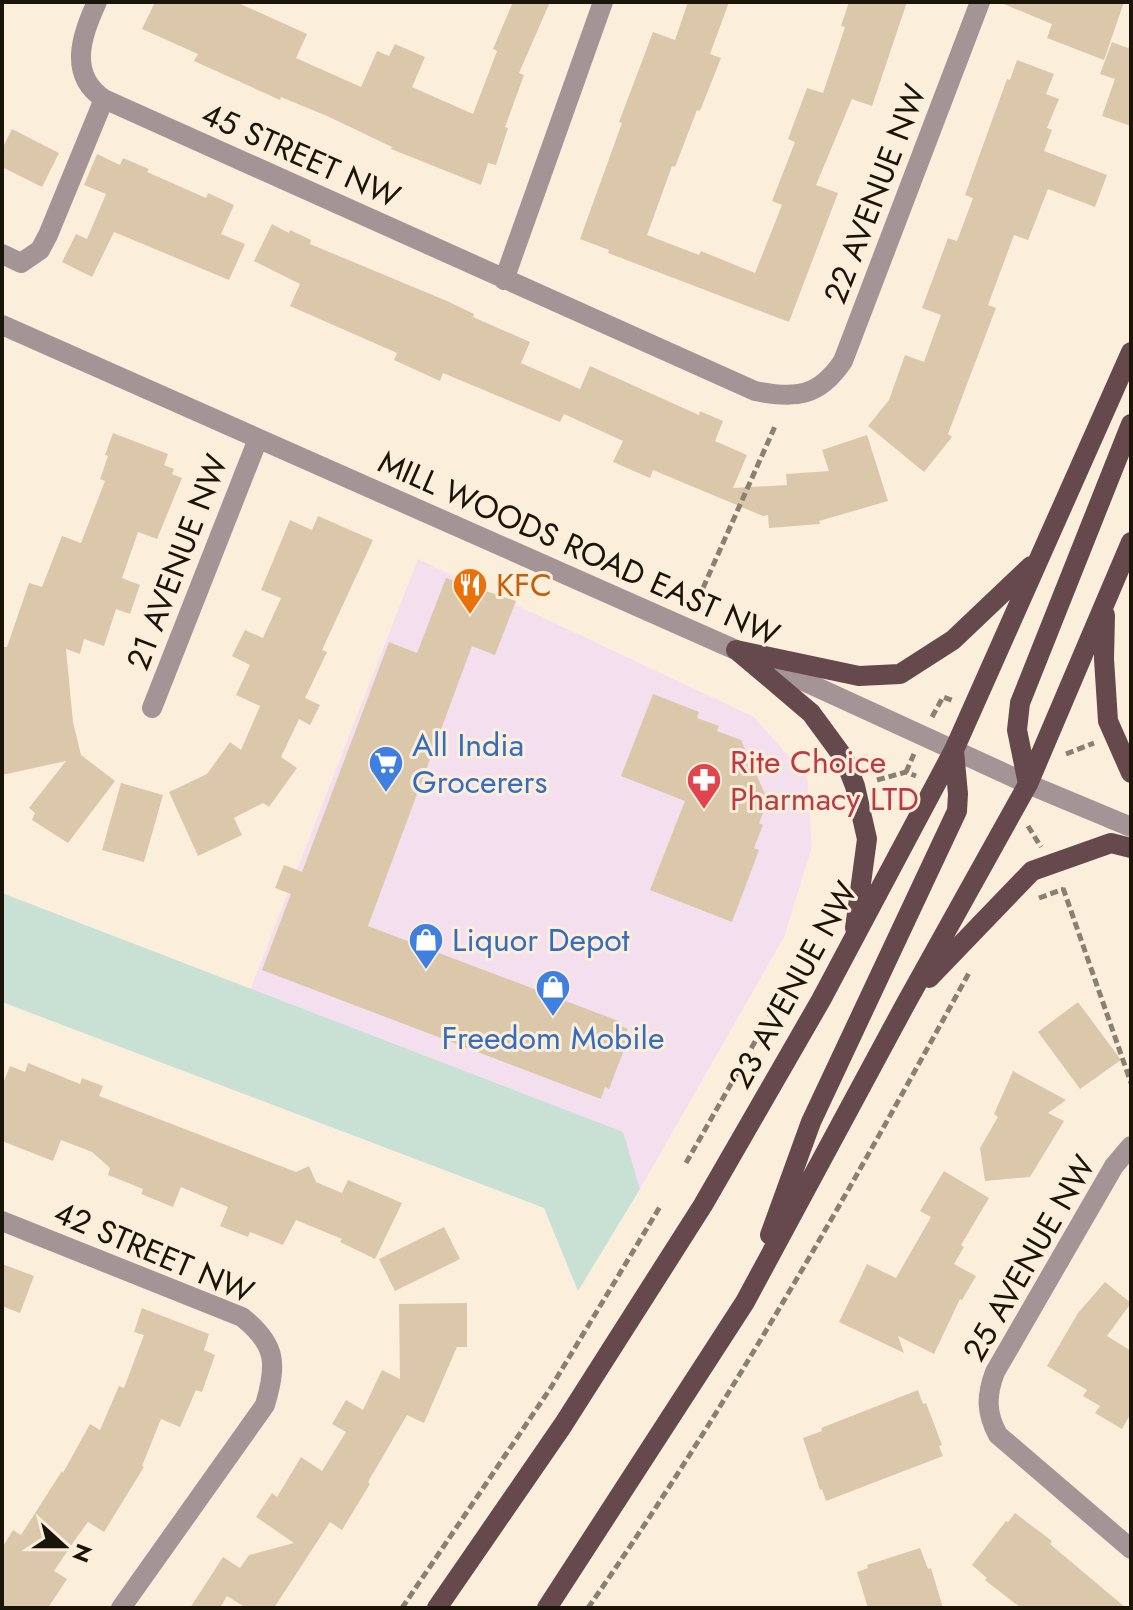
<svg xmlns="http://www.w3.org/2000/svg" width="1133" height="1610" viewBox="0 0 1133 1610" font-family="Jost,sans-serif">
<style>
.commercial{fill:#f4dfef}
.green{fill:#c8e1d4}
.building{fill:#dbc8ab}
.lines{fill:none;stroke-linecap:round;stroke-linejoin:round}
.path{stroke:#8a8071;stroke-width:5;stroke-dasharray:8 4;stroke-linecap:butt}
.minor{stroke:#a59496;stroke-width:20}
.major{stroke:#65494d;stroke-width:20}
.labels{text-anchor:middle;stroke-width:6;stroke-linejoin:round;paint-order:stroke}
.street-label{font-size:32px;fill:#1b1408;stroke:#fbefdc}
.food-label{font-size:32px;fill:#c56008;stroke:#fbefdc;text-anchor:start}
.shop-label{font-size:32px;fill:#366cbe;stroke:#fbefdc;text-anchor:start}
.health-label{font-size:32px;fill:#be3a42;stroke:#fbefdc;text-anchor:start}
</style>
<rect width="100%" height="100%" fill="#fbefdc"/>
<path class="commercial" d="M418 559 754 717 807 777 812 847 784 937 640 1189 622 1132 250 990Z"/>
<path class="green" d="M2 893 623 1132 640 1189 578 1291 544 1208 2 1002Z"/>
<path class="building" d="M155 2H236L307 34 296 58 361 87 377 51 389 56 395 44 425 57 412 87 473 114 497 51 493 49 513 2H550L519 73 524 75 505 127 508 128 496 165 488 163 481 185 391 149 392 147 327 116 281 97 280 100 194 61 198 54 142 29Z
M688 2H729L710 54 721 58 700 111 697 110 675 167 672 166 647 235 699 255 701 251 755 273 782 205 772 201 795 142 788 139 807 88 823 93 845 27 841 26 849 2H907L872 106 852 99 816 185 838 193 789 322 608 253 609 250 580 239 622 123 619 122 653 32 675 40Z
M999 2H1124L1104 60 1047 38 1052 24Z
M1112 42 1128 48 1131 44V126L1102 116 1115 79 1100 74Z
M1017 60 1054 74 1046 94 1059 99 1047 128 1052 130 1044 151 1107 175 1095 207 1048 189 1028 240 1014 235 988 305 996 308 948 434 952 437 924 472 868 426 889 400 905 355 924 362 941 315 922 308 948 238 957 241 973 198 965 195 1007 79 1010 80Z
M12 129 59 153 42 187 2 167V149Z
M97 154 120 165 123 158 149 169 147 172 206 198 208 193 234 205 221 234 245 244 229 280 114 232 92 277 62 262 76 234 87 239 106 194 84 185Z
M272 224 289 233 290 230 311 240 310 244 447 301 474 314 473 317 530 342 521 363 580 389 590 366 699 415 700 411 723 421 715 441 747 455 733 488 787 485 786 474 829 471 822 450 867 435 888 501 819 521 820 524 769 528 768 515 763 516 653 470 650 478 613 462 623 441 564 414 560 422 443 373 440 381 394 360 397 353 290 306 300 284 254 261Z
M113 433 168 454 164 465 174 469 172 474 182 478 157 539 138 532 122 578 140 585 130 614 116 609 104 646 84 639 80 654 66 649 73 722 81 755 115 781 68 843 32 820 35 813 29 808 66 761 2 775V647H7L29 583 42 587 62 536 81 543 105 481 100 479 108 456 105 455Z
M318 516 373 540 322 650 327 652 305 698 320 705 310 725 299 719 281 757 297 768 269 807 263 803 234 818 242 835 198 856 169 792 207 774 230 742 241 750 260 706 236 695 250 665 232 656 245 630 263 638 281 598 261 590 290 520 312 530Z
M446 578 516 601 495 655 472 646 368 926 621 1022 619 1025 628 1029 623 1040 627 1042 609 1089 605 1087 601 1099 262 970 291 894 275 888 284 865 302 872 389 642 417 653Z
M653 694 699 712 697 718 719 726 717 731 741 740 768 801 759 823 763 825 754 848 759 850 732 922 650 890 685 801 621 776Z
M121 783 163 795 144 862 102 850Z
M1078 1002 1121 1060 1080 1089 1038 1032Z
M28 1063 80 1084 82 1078 103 1086 99 1096 296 1172 309 1166 316 1182 342 1193 348 1180 402 1203 375 1259 340 1242 342 1239 296 1220 283 1245 250 1232 248 1237 220 1226 228 1207 181 1187 173 1207 141 1194 143 1189 108 1175 110 1168 92 1152 61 1140 53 1161 2 1141V1086L10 1066 25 1072Z
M1013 1071 1066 1100 1048 1113 1064 1121 1030 1177 985 1181 980 1148 998 1117 994 1114Z
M944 1171 989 1198 961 1245 964 1247 954 1264 976 1276 962 1300 960 1299 934 1354 898 1336 904 1353 839 1322 867 1264 896 1278 931 1217 920 1211Z
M444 1227 460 1259 395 1291 379 1259Z
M2 1264 34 1276 20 1313 2 1306Z
M1105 1282 1131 1303 1107 1336 1131 1351V1413L1122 1429 1095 1413 1100 1406 1083 1396 1087 1390 1047 1366 1078 1313Z
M467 1303V1347H457L424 1423 407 1415 368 1482 370 1484 342 1530 330 1522 274 1608H246L227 1596 220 1608H190L223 1557 240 1568 249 1555 294 1543 256 1517 272 1493 277 1497 301 1457 322 1471 346 1432 332 1424 346 1400 363 1410 382 1370 400 1379 399 1304Z
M142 1308 209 1334 204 1350 215 1355 202 1392 196 1390 180 1427 161 1419 142 1466 144 1467 104 1532 88 1522 77 1537 54 1571 67 1579 48 1608H2V1548L13 1530 21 1535 62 1471 63 1473 90 1424 100 1430 119 1386 124 1388 144 1335 134 1332Z
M918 1390 923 1404 926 1403 942 1445 939 1446 943 1456 826 1501 822 1489 820 1490 803 1438 822 1431 821 1428Z
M1015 1513 1052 1541 1050 1544 1126 1608H1021L985 1580 987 1578 972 1565 1006 1521 1008 1522Z
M920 1548 928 1569 931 1568 943 1608H868L857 1572 868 1568 867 1565Z"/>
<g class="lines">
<path class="path" d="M703 588 776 424
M932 717 943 697 954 701
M1066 754 1094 743
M906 772 914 754
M877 780 906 772 916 776
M1028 826 1041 847
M1063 888 1131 1083
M1039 898 1064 889
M686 1163 781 996
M402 1608 550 1389 661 1205
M588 1608C730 1404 851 1188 970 971"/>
<path class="minor" d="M97 2C81 36 68 75 104 99L755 391C796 399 819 397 843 361L980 2
M2 254 21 263 40 250 48 235 104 99
M504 280 603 2
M2 325 736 650 1028 784 1131 827
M152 708 258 439
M1131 1146 1114 1166 995 1372C986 1396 986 1413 998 1435L1131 1549
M2 1221 242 1317C277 1345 277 1364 265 1405L121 1608"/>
<path class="major" d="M1105 615 1104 659 1108 721 1131 773
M736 650 859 676 900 674 953 640 1031 566
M739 652 811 713 844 758 855 786 867 839 855 928
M1028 784 1017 730 1020 703 1131 424
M929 978 1032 871 1111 843 1131 848
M770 1235 811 1122 957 811 958 794 954 751
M437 1608 563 1425 703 1205 821 1000 954 750 1131 352
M547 1608 745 1302 905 1005 1028 784 1131 542"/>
</g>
<defs>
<symbol id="restaurant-pin" viewBox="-11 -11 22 30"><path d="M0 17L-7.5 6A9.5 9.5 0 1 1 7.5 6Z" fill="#e8710a" stroke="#fbefdc"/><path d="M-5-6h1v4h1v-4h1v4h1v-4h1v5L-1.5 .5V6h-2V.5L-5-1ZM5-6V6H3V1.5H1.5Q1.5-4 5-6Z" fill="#fff"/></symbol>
<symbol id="supermarket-pin" viewBox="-11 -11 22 30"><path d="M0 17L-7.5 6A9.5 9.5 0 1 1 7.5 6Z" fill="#3f7fe0" stroke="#fbefdc"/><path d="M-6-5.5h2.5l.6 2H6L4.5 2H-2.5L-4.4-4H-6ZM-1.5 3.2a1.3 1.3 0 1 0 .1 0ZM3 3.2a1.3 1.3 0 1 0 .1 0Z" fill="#fff"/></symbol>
<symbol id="pharmacy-pin" viewBox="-11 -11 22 30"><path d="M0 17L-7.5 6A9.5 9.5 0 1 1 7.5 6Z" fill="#e0444e" stroke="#fbefdc"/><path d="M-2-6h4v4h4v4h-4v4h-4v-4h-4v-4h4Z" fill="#fff"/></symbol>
<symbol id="shop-pin" viewBox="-11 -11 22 30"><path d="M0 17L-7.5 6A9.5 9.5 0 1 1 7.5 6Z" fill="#3f7fe0" stroke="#fbefdc"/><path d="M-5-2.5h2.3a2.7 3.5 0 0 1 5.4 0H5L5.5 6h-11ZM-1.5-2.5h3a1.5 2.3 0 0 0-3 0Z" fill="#fff"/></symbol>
</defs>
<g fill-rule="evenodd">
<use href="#restaurant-pin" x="450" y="565" width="40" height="54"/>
<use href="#supermarket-pin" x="366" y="743" width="40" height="54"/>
<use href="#pharmacy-pin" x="684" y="760" width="40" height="54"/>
<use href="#shop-pin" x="406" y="920" width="40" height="54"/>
<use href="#shop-pin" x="533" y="967" width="40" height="54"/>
</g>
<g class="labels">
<g class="street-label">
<text transform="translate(301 155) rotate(24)" y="11">45 STREET NW</text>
<text transform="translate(875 194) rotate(-69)" y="11">22 AVENUE NW</text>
<text transform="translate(579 548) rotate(24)" y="11">MILL WOODS ROAD EAST NW</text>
<text transform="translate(177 562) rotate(-69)" y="11">21 AVENUE NW</text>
<text transform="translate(793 985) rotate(-61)" y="11">23 AVENUE NW</text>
<text transform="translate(154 1252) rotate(23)" y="11">42 STREET NW</text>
<text transform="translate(1029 1258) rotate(-60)" y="11">25 AVENUE NW</text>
</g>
<g class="food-label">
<text x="496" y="596">KFC</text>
</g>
<g class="shop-label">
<text x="412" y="756">All India<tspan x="412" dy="37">Grocerers</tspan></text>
<text x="452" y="951">Liquor Depot</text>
<text x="553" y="1049" text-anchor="middle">Freedom Mobile</text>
</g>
<g class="health-label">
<text x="730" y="773">Rite Choice<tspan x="730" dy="37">Pharmacy LTD</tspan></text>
</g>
</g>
<rect width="1133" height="1610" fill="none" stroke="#1b1408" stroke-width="8"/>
<g transform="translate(64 1546) rotate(111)" stroke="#fbefdc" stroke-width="6" paint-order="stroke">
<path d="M0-6L14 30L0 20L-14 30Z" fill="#1b1408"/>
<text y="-12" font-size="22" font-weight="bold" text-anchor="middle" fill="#1b1408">N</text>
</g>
</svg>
